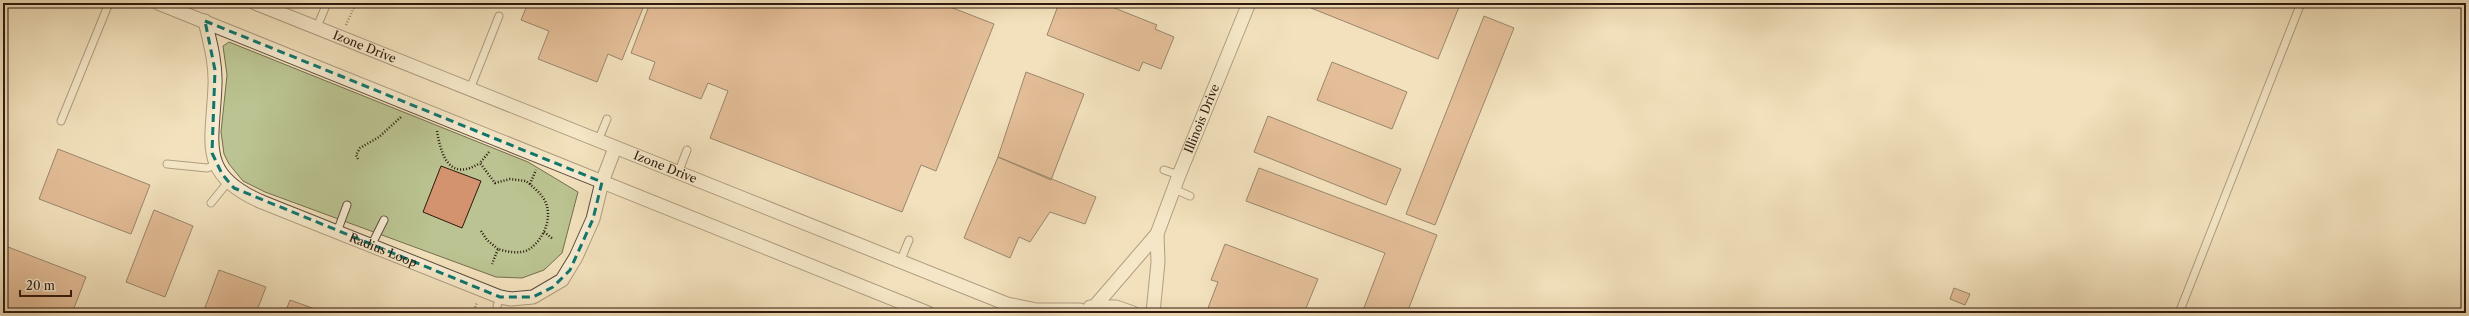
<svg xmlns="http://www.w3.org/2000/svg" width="2469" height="316" viewBox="0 0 2469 316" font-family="'Libre Caslon Text',serif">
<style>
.green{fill:#bac391;stroke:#746e50}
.building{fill:#d3936e;stroke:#2e190e}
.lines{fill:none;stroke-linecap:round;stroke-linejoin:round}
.lane-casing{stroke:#5f4b3a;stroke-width:9}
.street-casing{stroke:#5f4b3a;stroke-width:15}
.path{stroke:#2e190e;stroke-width:2.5;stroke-dasharray:1 2;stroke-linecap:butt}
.lane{stroke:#f7ecd3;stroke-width:7}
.street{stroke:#f7ecd3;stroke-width:13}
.marked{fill:none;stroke:#0f766e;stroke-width:3;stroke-dasharray:8 5;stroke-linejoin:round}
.labels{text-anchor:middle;stroke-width:4;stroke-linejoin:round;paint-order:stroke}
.street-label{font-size:12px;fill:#2e190e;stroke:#f7ecd3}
</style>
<rect width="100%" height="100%" fill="#f2e1bc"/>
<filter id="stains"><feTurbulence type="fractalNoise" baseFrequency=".005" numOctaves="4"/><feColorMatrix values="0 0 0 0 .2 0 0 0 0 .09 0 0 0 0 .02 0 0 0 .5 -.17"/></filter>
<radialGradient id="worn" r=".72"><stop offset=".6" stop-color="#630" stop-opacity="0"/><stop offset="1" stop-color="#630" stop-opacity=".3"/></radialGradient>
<path class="green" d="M229 42 528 162 578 192 562 253 544 270 522 278 496 277 265 192 243 181 229 164 224 154 221 132 227 75 223 46Z"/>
<path class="building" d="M528 3H645L622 60 608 54 597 82 538 59 549 31 521 20Z
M650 3H940L994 24 936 171 921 165 902 212 710 138 728 91 708 83 701 99 649 79 655 62 631 53Z
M1059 3H1102L1157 25 1155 29 1174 37 1161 69 1143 62 1139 71 1047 35Z
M1313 3H1448L1459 7 1438 59 1311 8Z
M1484 16 1514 28 1435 225 1406 214Z
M1332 62 1407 92 1392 129 1317 100Z
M1026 72 1084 94 1051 180 998 157Z
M1268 116 1401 169 1386 205 1254 152Z
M58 149 150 185 131 234 39 199Z
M998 157 1096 197 1085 224 1050 212 1030 242 1019 237 1010 258 964 238Z
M441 166 481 181 462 228 423 212Z
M1259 168 1437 235 1407 313H1362L1385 253 1246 201Z
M154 210 193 226 165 297 126 282Z
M1225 244 1318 279 1304 313H1221L1208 308 1218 282 1211 280Z
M3 245 86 277 72 313H3Z
M219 270 266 287 256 313H203Z
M1954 288 1970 294 1965 305 1950 299Z
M290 300 326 313H285Z"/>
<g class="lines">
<defs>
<path id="lane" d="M317 27 327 3
M470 89 499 16
M61 121 109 3
M598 141 607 119
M167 164 207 168 217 165
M1164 170 1179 175
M678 173 687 150
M1174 189 1190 196
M211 203 228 182
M337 232 347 205
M371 246 384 220
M900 262 909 240
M497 306 500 297
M2179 313 2301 3"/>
<g id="street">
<path d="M158 3 928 313"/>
<path id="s1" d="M255 3 1007 304 1037 310H1080"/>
<path id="s2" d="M205 21C210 42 216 63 215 85 213 143 197 174 262 202L500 297 511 299 533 297 562 280 576 257 593 219 602 182 615 148"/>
<path d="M1095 306 1157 234"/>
<path d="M1090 307H1116L1133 313"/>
<path id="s3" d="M1153 313 1158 262 1157 234 1179 175 1249 3"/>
</g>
</defs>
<use href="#lane" class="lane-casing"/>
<use href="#street" class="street-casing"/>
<path class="path" d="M346 25 356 3
M437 131C441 156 450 182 480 163
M489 152 480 163 495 183 510 179 526 181C533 187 541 193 545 201 553 217 544 238 531 248 522 255 508 252 498 249L492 264
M358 159 356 155 360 148 379 137 401 117
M530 184 536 170
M481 231 487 240 498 249
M544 232 553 239
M473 313 477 302"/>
<use href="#lane" class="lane"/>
<use href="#street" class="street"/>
</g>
<path d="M0 0H2469V316H0ZM205 21 602 182 593 219 570 270 553 287 533 297H500L234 188 222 174 212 153 215 70Z" fill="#f2e1bc" fill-opacity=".55" fill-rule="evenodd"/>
<path class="marked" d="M205 21 602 182 593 219 570 270 553 287 533 297H500L234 188 222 174 212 153 215 70Z"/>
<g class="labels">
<g class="street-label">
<text dy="4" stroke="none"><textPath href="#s1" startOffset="118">Izone Drive</textPath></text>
<text dy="4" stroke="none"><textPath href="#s3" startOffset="203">Illinois Drive</textPath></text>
<text dy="4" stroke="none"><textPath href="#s1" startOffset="442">Izone Drive</textPath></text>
<text dy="4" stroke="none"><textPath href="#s2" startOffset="336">Radius Loop</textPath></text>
</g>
</g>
<rect width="2469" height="316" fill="none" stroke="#f2e1bc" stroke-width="16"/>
<rect x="4" y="4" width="2461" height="308" fill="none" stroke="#2e190e" stroke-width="2"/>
<rect x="8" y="8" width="2453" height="300" fill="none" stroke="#2e190e"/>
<path d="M20 290v6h51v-6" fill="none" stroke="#2e190e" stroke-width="2"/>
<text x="26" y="290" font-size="12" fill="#2e190e" stroke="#f7ecd3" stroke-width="3" paint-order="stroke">20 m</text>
<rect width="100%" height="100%" filter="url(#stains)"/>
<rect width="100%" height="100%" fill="url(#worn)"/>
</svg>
